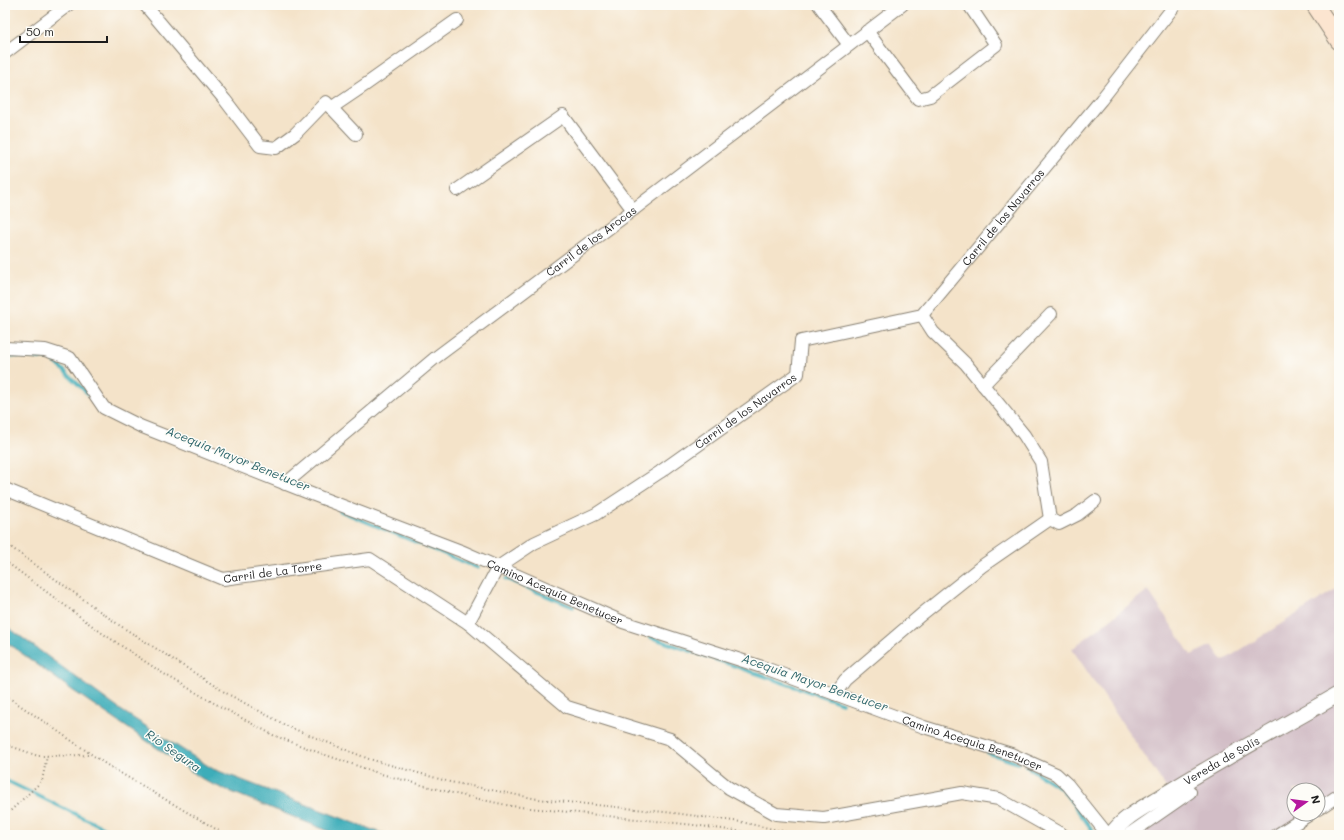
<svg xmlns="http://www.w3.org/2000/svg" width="1344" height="840" viewBox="0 0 1344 840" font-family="Mali,sans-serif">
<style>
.industrial{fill:#d2bdc6}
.water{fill:#3dadb9;stroke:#2c646a}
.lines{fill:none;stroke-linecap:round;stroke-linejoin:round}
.stream{stroke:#3dadb9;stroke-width:3.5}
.minor-casing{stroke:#888072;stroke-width:14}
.tertiary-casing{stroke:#888072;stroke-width:17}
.secondary-casing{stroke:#888072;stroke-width:19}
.path{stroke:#888072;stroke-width:2;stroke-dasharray:1 3;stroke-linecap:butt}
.minor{stroke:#fff;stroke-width:12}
.tertiary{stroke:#fff;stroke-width:15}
.secondary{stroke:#fce5d0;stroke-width:17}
.labels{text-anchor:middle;stroke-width:3;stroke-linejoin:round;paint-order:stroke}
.street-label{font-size:11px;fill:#1c1c1c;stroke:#fdfcf7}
.water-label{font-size:12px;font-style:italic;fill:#2c646a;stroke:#fdfcf7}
</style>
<rect width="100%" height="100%" fill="#fdfcf7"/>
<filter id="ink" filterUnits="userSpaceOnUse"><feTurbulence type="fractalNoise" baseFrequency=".025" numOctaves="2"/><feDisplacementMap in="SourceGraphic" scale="8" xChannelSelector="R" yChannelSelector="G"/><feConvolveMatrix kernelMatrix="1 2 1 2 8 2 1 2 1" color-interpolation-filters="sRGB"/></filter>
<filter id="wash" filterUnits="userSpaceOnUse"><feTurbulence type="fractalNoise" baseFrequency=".012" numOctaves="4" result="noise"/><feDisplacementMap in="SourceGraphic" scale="16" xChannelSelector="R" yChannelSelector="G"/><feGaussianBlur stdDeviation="0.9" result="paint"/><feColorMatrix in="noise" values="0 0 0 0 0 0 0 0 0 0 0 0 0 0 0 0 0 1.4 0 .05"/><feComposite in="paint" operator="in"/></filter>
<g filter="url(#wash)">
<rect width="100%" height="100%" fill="#f4e3c9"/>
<path class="industrial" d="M1339 587V800L1318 813V790H1294V814H1316L1282 835H1131L1169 792 1072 649 1148 590 1191 655 1212 645 1223 661Z"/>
<path class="water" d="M5 625 119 709 213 769 378 832 392 835H338L207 782 72 690 5 641Z"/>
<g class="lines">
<path class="stream" d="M5 355 52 359 88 394
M340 511 478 568
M506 579 573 607
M650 637 842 703
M988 753 1018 763
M1026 766 1062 789 1096 835
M5 780 119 835"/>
</g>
</g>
<g filter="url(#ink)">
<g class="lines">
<defs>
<g id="minor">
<path d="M145 5 225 100 260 146 276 148 295 134 326 102 356 134"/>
<path d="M819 5 849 45"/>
<path d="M867 31 918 99 930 96 996 45 969 5"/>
<path d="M5 53 68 5"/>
<path d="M331 108 365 85 457 20"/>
<path d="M457 190 563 116 633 210"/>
<path d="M922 315 933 332 966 364 1024 435 1041 462 1050 519 1059 524 1077 515 1095 501"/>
<path id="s1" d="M5 348 45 350 70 358 104 408 140 426 314 495 461 551 623 622 765 668 924 727 1011 754 1056 774 1068 785 1108 835"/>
<path d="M983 385 1051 314"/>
<path id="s2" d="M285 484 435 358 633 210 902 5"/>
<path id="s3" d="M5 489 223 579 370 559 468 623 567 707 670 739 729 788 776 814 824 818 962 793 999 799 1063 835"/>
<path id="s4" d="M468 623 498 567 534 543 596 514 660 472 798 374 801 341 922 315 1101 100 1175 5"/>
<path d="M835 694 845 680 922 614 982 566 1050 519"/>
<path d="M1318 809 1339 795"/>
<path d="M1128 835 1190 792 1182 783"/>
<path d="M1277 835 1310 814"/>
</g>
<g id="tertiary">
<path id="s5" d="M1111 835C1123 817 1146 806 1164 795 1221 759 1281 728 1339 694"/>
</g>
<path id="secondary" d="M1315 5 1339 41"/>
</defs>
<use href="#minor" class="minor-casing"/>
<use href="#tertiary" class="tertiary-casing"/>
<use href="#secondary" class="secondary-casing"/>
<path class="path" d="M5 543 119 625 226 693 289 727 369 759 450 782 538 799 674 813 741 822 800 835
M5 561 102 633 164 674 214 703 273 735 320 753 381 774 456 794 511 806 694 825 764 835
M5 695 107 765 226 835
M5 744 38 756 91 755
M5 816 42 781 47 756"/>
<use href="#minor" class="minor"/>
<use href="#tertiary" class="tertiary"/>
<use href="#secondary" class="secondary"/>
</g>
</g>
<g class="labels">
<g class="street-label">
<text dy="4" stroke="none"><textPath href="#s4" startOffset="705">Carril de los Navarros</textPath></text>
<text dy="4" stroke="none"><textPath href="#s2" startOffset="391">Carril de los Arocas</textPath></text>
<text dy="4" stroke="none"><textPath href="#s4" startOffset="357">Carril de los Navarros</textPath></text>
<text dy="4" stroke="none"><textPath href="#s3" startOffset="286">Carril de La Torre</textPath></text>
<text dy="4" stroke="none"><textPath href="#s1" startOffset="614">Camino Acequia Benetucer</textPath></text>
<text dy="4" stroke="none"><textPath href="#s1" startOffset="1058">Camino Acequia Benetucer</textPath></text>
<text dy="4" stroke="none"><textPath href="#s5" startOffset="134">Vereda de Solís</textPath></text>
</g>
<g class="water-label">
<text transform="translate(238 459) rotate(22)" y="4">Acequia Mayor Benetucer</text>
<text transform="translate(815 683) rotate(19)" y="4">Acequia Mayor Benetucer</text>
<text transform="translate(173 751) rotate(35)" y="4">Río Segura</text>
</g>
</g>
<rect width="1344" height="840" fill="none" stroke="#fdfcf7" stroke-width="20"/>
<g transform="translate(1306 802) rotate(76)"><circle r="19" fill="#fdfcf7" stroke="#a3a29f"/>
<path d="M0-3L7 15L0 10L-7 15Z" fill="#b5179e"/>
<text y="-6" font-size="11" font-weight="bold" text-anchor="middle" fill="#1c1c1c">N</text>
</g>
<path d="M20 36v6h87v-6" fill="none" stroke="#1c1c1c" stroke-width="2"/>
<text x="26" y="36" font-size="12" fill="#1c1c1c" stroke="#fdfcf7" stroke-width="3" paint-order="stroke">50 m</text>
</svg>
